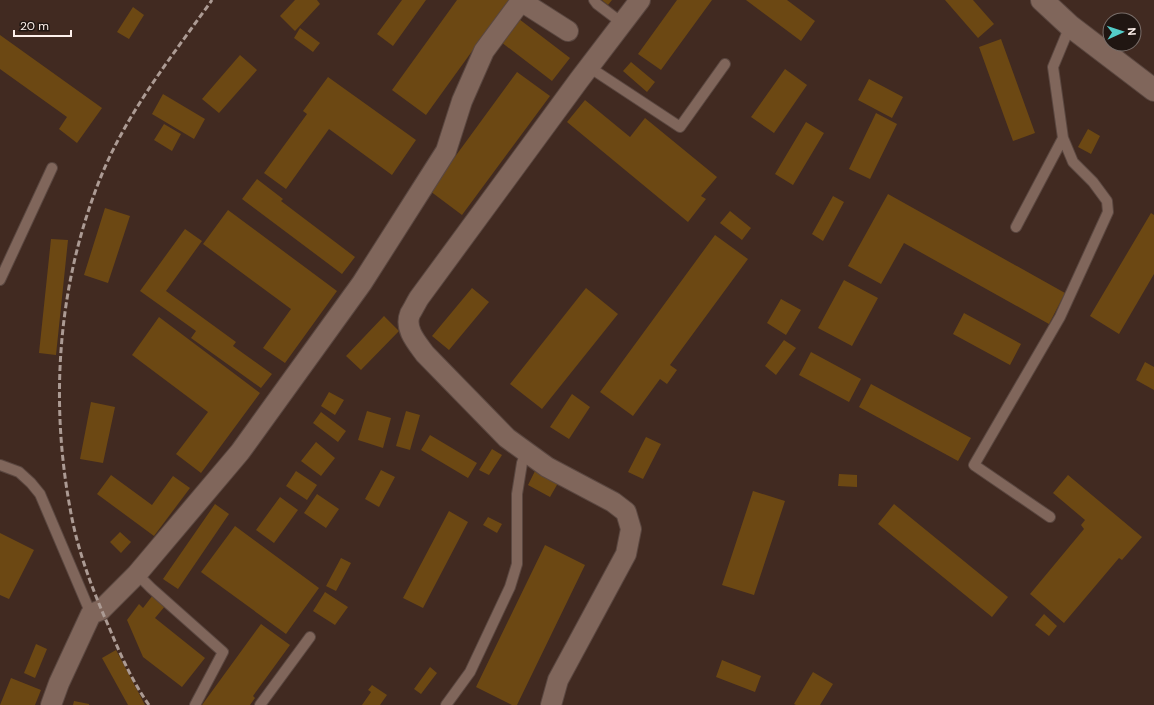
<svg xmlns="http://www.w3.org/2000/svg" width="1154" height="705" viewBox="0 0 1154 705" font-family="'DM Sans',sans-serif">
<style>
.building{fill:#6c4813}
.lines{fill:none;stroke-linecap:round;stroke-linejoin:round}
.lane-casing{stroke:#5a4740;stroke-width:12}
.street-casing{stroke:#5a4740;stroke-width:22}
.secondary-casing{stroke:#5a4740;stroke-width:24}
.lane{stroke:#80665b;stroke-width:10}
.street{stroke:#80665b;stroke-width:20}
.secondary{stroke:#80665b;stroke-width:22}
.rail{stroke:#ac9b94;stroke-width:3;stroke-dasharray:6 3;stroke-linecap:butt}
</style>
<rect width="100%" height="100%" fill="#412a21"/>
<path class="building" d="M295 0H317L320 4 295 31 280 16Z
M402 0H426L393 46 377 34Z
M457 0H509L426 115 392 90Z
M602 0H612L608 5Z
M677 0H712L661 70 638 54Z
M746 0H787L815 21 801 41Z
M945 0H973L994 24 978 38Z
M133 7 144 15 129 39 117 32Z
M519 19 570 58 552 81 501 42Z
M300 28 320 43 313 52 294 38Z
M0 35 102 108 77 143 59 129 67 117 0 69Z
M1001 39 1035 133 1013 141 979 47Z
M240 55 257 70 219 113 202 99Z
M631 62 655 82 647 92 623 71Z
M785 69 807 85 774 133 751 117Z
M517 72 550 96 462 215 430 191Z
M328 77 416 140 392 175 329 129 286 189 264 173 307 114 303 111Z
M869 79 903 97 892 118 858 100Z
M163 94 205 119 194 139 152 114Z
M585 100 630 137 645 118 717 177 701 196 706 199 688 222 567 122Z
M876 113 897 124 870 179 849 169Z
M806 122 824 133 793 185 775 174Z
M164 124 181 134 172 151 154 140Z
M1088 129 1100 136 1091 154 1078 147Z
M257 179 283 199 281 201 355 257 342 274 242 199Z
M888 194 1065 293 1049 324 904 243 881 284 848 266Z
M833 196 844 202 823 241 812 234Z
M105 208 130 216 108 283 84 275Z
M228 210 337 291 285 363 263 348 291 309 203 244Z
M730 211 751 228 742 240 720 223Z
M1151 213 1154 215V274L1119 334 1090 316Z
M185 229 202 241 166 291 236 342 233 346 272 374 261 388 191 338 196 331 140 291Z
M715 235 748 259 670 365 677 370 667 384 660 379 633 416 600 392Z
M51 239 68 240 56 355 39 353Z
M844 280 878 298 852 346 818 328Z
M472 288 489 302 449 350 432 336Z
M586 288 618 314 542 409 510 384Z
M781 299 801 310 786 335 767 323Z
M964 313 1021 344 1010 365 953 334Z
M384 316 399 331 361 370 346 356Z
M159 317 260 393 201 473 176 454 208 412 132 355Z
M784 340 796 348 776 375 765 366Z
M811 352 861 379 849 402 799 375Z
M1145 362 1154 367V390L1136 380Z
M871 384 971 438 958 461 859 407Z
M329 392 344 400 335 415 321 406Z
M572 394 590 407 569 439 550 427Z
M91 402 115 407 103 463 80 459Z
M367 411 391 418 383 448 358 440Z
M406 411 420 415 410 450 396 446Z
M321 412 346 431 338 442 313 423Z
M430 435 477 463 468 478 421 450Z
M646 437 661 444 643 479 628 472Z
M316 442 335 458 321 476 301 461Z
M492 449 502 455 489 475 479 470Z
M381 470 395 477 379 507 365 499Z
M296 471 317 485 307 500 286 486Z
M535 471 558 483 550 497 528 485Z
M839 474 857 475V487L838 486Z
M111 475 152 505 173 476 190 488 154 536 97 494Z
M1068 475 1142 537 1122 560 1119 558 1064 623 1030 594 1084 529 1081 525 1085 520 1053 493Z
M753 491 785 501 754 595 722 585Z
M317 494 339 509 326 528 304 513Z
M280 497 298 510 274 543 256 530Z
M215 504 229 514 178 589 163 579Z
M894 504 1008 597 992 617 878 524Z
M449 511 468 522 423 608 403 598Z
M488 517 502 524 497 533 483 525Z
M235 526 319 588 286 634 201 572Z
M120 532 131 542 121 553 110 542Z
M0 533 34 550 9 599 0 595Z
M545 545 585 565 517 705H512L476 687Z
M341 558 351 563 336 591 326 586Z
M325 592 348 607 335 625 313 611Z
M153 595 166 605 155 618 205 658 182 687 143 657 127 620 139 604 143 608Z
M1044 614 1057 626 1049 636 1035 625Z
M261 624 290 645 253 696 255 698 250 705H202Z
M36 644 47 649 35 678 24 673Z
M116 650 145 705H128L102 658Z
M722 660 761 676 755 692 716 677Z
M430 667 437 673 421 694 414 689Z
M813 672 833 684 820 705H796L794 704Z
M11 678 41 690 35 705H0Z
M372 685 387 695 380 705H362L371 692 368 690Z
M74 701 89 704V705H73Z"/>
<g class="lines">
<defs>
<path id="lane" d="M594 0 597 4 622 23
M589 67 680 127 725 64
M1016 227 1063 138
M0 280 52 168
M0 465 19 472 31 483 40 494 91 614
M1050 517 974 465 1060 317 1108 212 1107 201 1093 182 1073 162 1063 138 1053 67 1070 26
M137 574 151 588 223 652 195 705
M260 705 310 637
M446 705 470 672 510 587 517 564V494L522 463 526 452"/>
<path id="street" d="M51 705 59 683 91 614 101 610 137 574 240 452 362 283 446 151 462 101 484 51 521 1 568 31
M551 705 558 680 626 554 631 529 626 512 613 502 547 467 507 438 425 354C417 343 404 329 410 314 413 309 416 303 419 298L579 80 640 0"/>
<path id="secondary" d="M1042 0 1070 26 1154 90"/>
</defs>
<use href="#lane" class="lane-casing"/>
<use href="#street" class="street-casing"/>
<use href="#secondary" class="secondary-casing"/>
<use href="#lane" class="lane"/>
<use href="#street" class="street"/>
<use href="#secondary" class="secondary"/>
<path class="rail" d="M149 705C132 681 120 654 109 627 92 589 77 549 70 508 50 400 58 287 98 184 124 116 170 59 212 0"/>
</g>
<g transform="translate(1122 32) rotate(87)"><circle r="19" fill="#201612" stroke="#786d69"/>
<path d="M0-3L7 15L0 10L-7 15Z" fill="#53cdc9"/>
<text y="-6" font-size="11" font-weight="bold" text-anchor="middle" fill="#fdf0eb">N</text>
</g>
<path d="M14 30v6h57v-6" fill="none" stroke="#fdf0eb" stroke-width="2"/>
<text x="20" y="30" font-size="12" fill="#fdf0eb" stroke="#201612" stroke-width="3" paint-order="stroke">20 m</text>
</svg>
